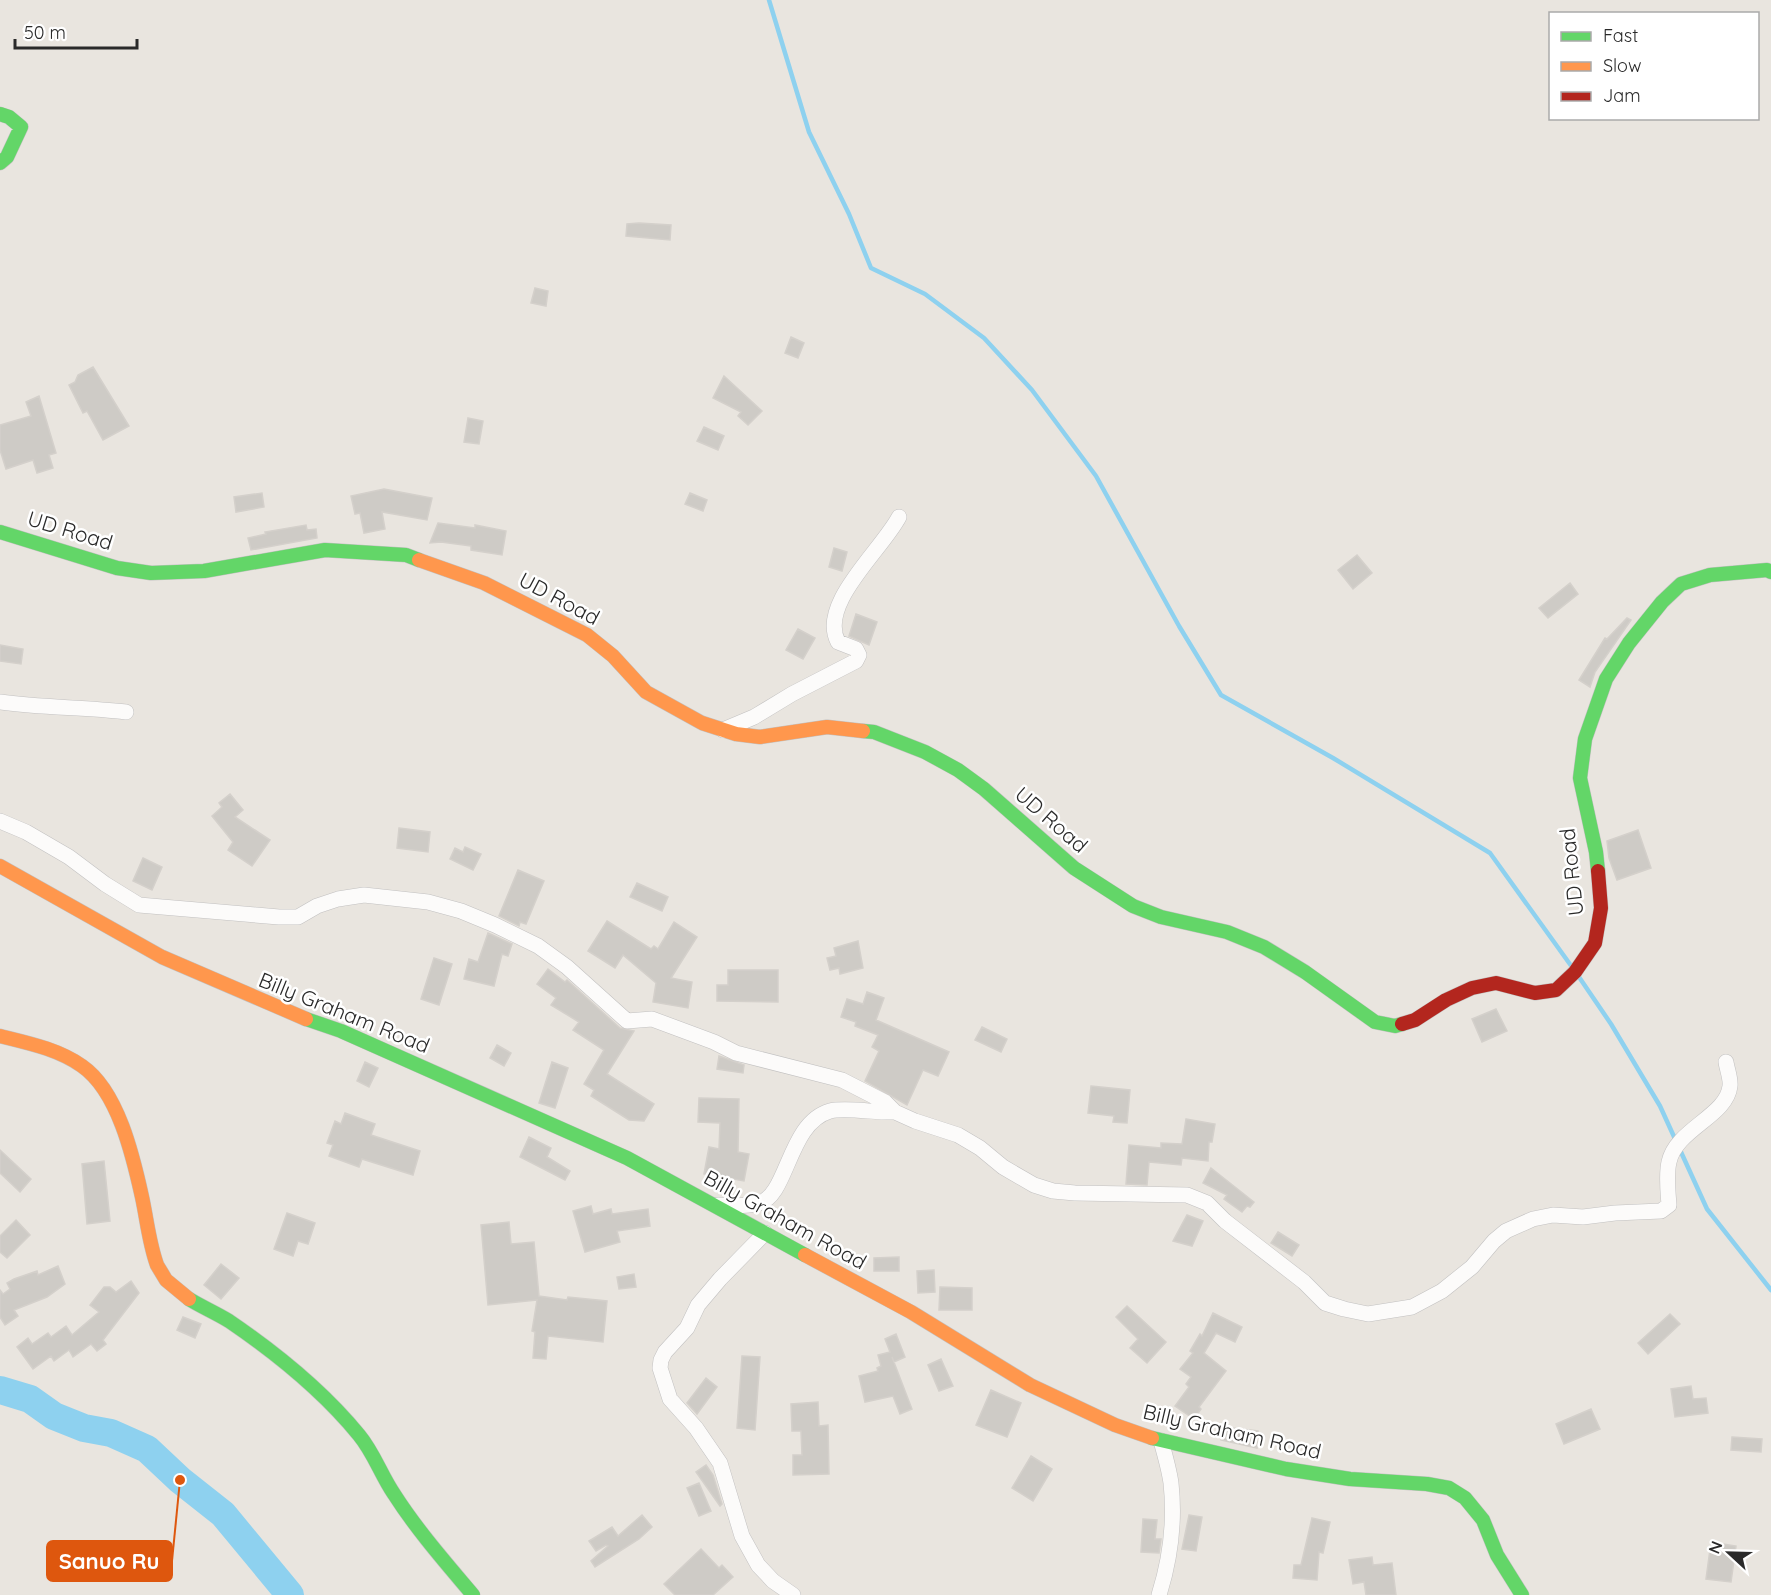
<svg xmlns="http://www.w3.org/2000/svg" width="1771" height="1595" viewBox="0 0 1771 1595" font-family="Quicksand,sans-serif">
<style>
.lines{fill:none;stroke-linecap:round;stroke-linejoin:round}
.stream{stroke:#8ed1ef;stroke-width:4.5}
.river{stroke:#8ed1ef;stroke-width:28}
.building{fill:#cecbc6;stroke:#d4d0cb;stroke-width:1.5}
.street-casing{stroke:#c2c1c1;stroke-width:16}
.fast-casing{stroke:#c2c1c1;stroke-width:15}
.slow-casing{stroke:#c2c1c1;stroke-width:15}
.jam-casing{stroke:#c2c1c1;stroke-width:15}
.street{stroke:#fcfbfa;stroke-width:15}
.fast{stroke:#63d668;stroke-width:14}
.slow{stroke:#ff974d;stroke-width:14}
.jam{stroke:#b3261e;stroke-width:14}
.labels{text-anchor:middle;stroke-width:5;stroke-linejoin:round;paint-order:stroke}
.street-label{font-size:21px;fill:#2a2a2a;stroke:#fff}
.leader{fill:none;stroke:#de570e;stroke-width:2}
.callout-dot{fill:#de570e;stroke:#fff;stroke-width:2}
.callout{fill:#de570e;stroke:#de570e;stroke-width:2}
.callout-label{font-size:22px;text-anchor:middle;font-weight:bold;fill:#fff}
</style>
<rect width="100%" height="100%" fill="#e9e5df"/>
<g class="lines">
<path class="stream" d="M769 0 809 132 849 214 871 268 925 294 984 338 1032 390 1096 476 1179 626 1221 695 1333 758 1490 853 1572 967
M1579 977 1611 1024 1660 1106 1707 1209 1771 1290"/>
<path class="river" d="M0 1390 30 1399 54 1416 84 1428 111 1433 147 1449 180 1480 223 1514 290 1595"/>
</g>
<path class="building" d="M639 223 671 225 670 240 626 236 627 224Z
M535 288 548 291 546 306 531 303Z
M791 337 804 343 798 358 785 353Z
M93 367 129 426 103 440 87 411 83 413 69 385 75 382 78 375Z
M724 376 762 411 748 425 738 416 741 412 713 398Z
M39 396 56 453 49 455 53 468 37 473 33 460 6 469 0 450V425L31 416 26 402Z
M468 418 483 421 479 444 464 442Z
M704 427 724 436 718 450 697 441Z
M384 489 432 498 427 520 382 512 385 529 364 533 360 513 355 514 351 496Z
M262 493 264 507 236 512 234 497Z
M690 493 707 500 703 511 685 504Z
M438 523 475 528V525L506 531 502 555 471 550V546L441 542 430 543Z
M306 525 307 530 316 529 317 538 251 550 248 538 266 534 265 532Z
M834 548 847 552 842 571 829 567Z
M1357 555 1372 573 1353 589 1338 570Z
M1570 583 1578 594 1548 618 1539 608Z
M856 614 877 622 869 645 849 636Z
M1627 618 1631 620 1595 672 1590 687 1579 680 1605 638 1607 639Z
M798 629 815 638 803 659 786 650Z
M0 645 23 649 21 664 0 661Z
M230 794 243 810 235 817 270 840 252 866 228 850 233 842 212 816 222 807 219 803Z
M399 828 430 832 428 852 397 848Z
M1638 830 1651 868 1617 880 1609 858 1607 841Z
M465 847 481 854 473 870 450 859 455 848 463 852Z
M143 858 162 867 152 890 133 881Z
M518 870 544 881 526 924 520 922 519 926 499 916Z
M637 883 668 897 662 911 630 897Z
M607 921 651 949 654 946 658 949 674 922 697 937 671 978 692 982 688 1008 653 1002 656 983 623 955 615 968 588 951Z
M488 933 512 944 508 956 502 954 494 986 464 979 469 959 478 962Z
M858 941 863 968 840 974 839 968 830 970 827 958 836 956 834 948Z
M434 958 452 964 439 1005 421 999Z
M548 969 565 982 567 980 620 1028 634 1031 607 1074 654 1104 644 1121 629 1120 591 1096 594 1090 584 1084 604 1050 573 1030 579 1022 551 1005 556 998 537 984Z
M728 970H778V1002L717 1001V985H728Z
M867 992 884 998 876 1020 949 1052 938 1076 923 1070 907 1105 865 1081 879 1051 872 1047 878 1035 855 1026 856 1022 841 1017 847 999 863 1004Z
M1496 1009 1507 1031 1482 1042 1472 1019Z
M982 1027 1007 1039 1001 1052 975 1040Z
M497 1045 511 1053 504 1066 490 1058Z
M719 1056 744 1065 743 1073 717 1069Z
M365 1062 378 1068 369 1087 357 1081Z
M552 1062 568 1068 555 1108 539 1103Z
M1091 1086 1130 1090 1127 1123 1113 1122 1114 1116 1088 1113Z
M699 1098 739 1099 738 1152 749 1154 744 1181 704 1174 709 1147 719 1149 720 1123 698 1122Z
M345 1113 375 1124 371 1135 420 1151 413 1175 362 1159 359 1167 329 1156 333 1145 327 1143 335 1121 341 1124Z
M1186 1119 1215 1124 1212 1142H1209L1208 1161 1182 1158 1181 1165 1149 1162 1147 1185 1126 1184 1129 1145 1161 1148V1143L1182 1144Z
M529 1137 551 1148 547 1157 570 1171 565 1180 520 1157Z
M0 1150 31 1179 20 1192 0 1173Z
M104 1161 110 1221 87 1224 82 1164Z
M1211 1168 1254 1202 1250 1207 1247 1206 1242 1212 1224 1199 1227 1195 1203 1183Z
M591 1206 593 1214 611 1209 612 1214 648 1209 650 1226 617 1231 620 1242 585 1252 573 1211Z
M287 1213 315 1223 308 1244 298 1241 293 1256 274 1249Z
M1187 1215 1203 1221 1192 1246 1173 1241Z
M16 1220 30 1235 7 1258 0 1252V1236Z
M509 1222 511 1244 534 1242 539 1296 567 1300 568 1297 607 1301 603 1342 548 1336 546 1359 533 1358 535 1332 532 1331 537 1300 488 1305 481 1225Z
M1278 1232 1299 1245 1292 1256 1271 1243Z
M899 1257V1271H874V1258Z
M221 1264 239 1278 221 1299 204 1285Z
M58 1266 65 1284 47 1297 14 1310 18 1316 5 1325 0 1317V1290L3 1294 10 1289 7 1283 14 1279 37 1271 38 1275Z
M934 1270 935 1292 918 1293 917 1271Z
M634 1274 636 1287 619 1289 617 1277Z
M131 1281 139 1293 103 1340 106 1344 97 1351 91 1344 73 1357 69 1350 54 1361 51 1356 33 1369 17 1347 28 1338 32 1344 48 1333 51 1337 66 1326 72 1335 99 1312 90 1305 104 1287H110L116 1292Z
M940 1287 972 1288V1310H939Z
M1127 1306 1166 1342 1147 1363 1130 1348 1138 1339 1116 1317Z
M1213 1313 1242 1327 1235 1342 1216 1333 1204 1353 1226 1371 1199 1407 1201 1409 1194 1419 1175 1406 1189 1387 1186 1384 1191 1377 1180 1369 1193 1353 1190 1351 1200 1334 1202 1336Z
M1670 1314 1680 1324 1648 1354 1638 1343Z
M183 1317 201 1324 195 1338 177 1330Z
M896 1334 905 1357 894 1362 892 1357 912 1409 900 1414 893 1396 865 1402 859 1376 878 1371 877 1368 881 1366 878 1355 890 1352 885 1339Z
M742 1356 760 1357 755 1430 737 1428Z
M941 1359 953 1386 939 1391 928 1365Z
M706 1378 717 1387 697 1414 687 1403Z
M1691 1386 1693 1399 1706 1398 1708 1413 1675 1417 1671 1389Z
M991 1390 1021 1403 1007 1437 976 1425Z
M818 1402 819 1426 828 1425 829 1474 793 1475V1455H802L801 1431H792L791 1404Z
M1591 1409 1600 1429 1564 1444 1556 1424Z
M1223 1427 1258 1431 1257 1448 1221 1440Z
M1732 1437 1762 1439 1761 1452 1731 1450Z
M1031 1456 1052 1469 1033 1501 1012 1488Z
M706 1465 713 1475 722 1504 720 1506 696 1472Z
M699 1483 711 1511 699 1516 687 1488Z
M642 1515 652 1527 639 1539 595 1567 591 1561 608 1546 606 1545 596 1551 589 1541 612 1527 618 1536Z
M1189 1515 1202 1517 1196 1551 1182 1549Z
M1312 1518 1330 1522 1323 1553 1319 1552 1317 1580 1293 1578 1294 1565H1301Z
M1143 1519 1157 1520 1155 1539H1161L1159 1553 1141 1552Z
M1711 1542 1736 1546 1731 1582 1706 1579Z
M701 1549 719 1568 722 1565 733 1577 713 1595H675L664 1584Z
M1372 1557 1373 1565 1392 1563 1396 1595H1366L1364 1582 1353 1584 1349 1560Z"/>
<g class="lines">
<defs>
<path id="street" d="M0 702C42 708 84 707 126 712
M723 730 754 717 792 694 856 661 859 655 856 649 838 642C818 604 881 551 899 517
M0 821 26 832 69 857 105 884 139 905 279 917H298L317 906 338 899 364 895 428 902 461 911 495 925 538 946 567 967 627 1021 652 1019 714 1042 736 1053 842 1080 885 1102 895 1112 915 1121 958 1135 980 1148 1003 1167 1034 1185 1053 1191 1075 1193 1187 1195 1207 1203 1225 1221 1304 1282 1325 1303 1344 1309 1368 1314 1412 1307 1442 1291 1472 1267 1494 1241 1506 1231 1533 1219 1553 1215 1583 1217 1615 1213 1661 1211 1669 1205C1668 1192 1666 1175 1669 1162 1676 1129 1727 1116 1730 1086 1731 1079 1727 1069 1726 1062
M718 1205C731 1206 746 1207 759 1203 788 1196 788 1123 830 1111 845 1107 877 1113 895 1112
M765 1233 720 1279 698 1305 687 1328 665 1352 661 1360 660 1368 670 1399 696 1428 720 1463 742 1536 758 1565 773 1581 793 1595
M1159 1595C1170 1560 1175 1520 1171 1483 1169 1469 1165 1455 1161 1441"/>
<path id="fast" d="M0 114 9 117 21 127 7 157 0 163
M0 532 117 568 151 573 204 571 325 550 406 555 419 560
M863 731 874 732 925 752 958 770 984 789 1074 868 1133 906 1161 917 1227 932 1264 947 1305 972 1375 1022 1395 1026 1402 1024
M1598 871 1596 852 1580 778 1585 739 1606 679 1629 643 1662 602 1681 584 1710 575 1767 570 1771 572
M306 1019 341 1031 627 1158 805 1255
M189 1299C202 1307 216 1313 229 1321 276 1353 323 1391 359 1435 374 1453 381 1475 394 1494 417 1530 446 1563 473 1595
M1152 1438 1286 1469 1350 1479 1427 1484 1449 1488 1465 1498 1483 1520 1497 1555 1522 1595"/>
<path id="slow" d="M419 560 484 583 587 635 613 656 646 692 702 723 736 734 760 737 827 727 863 731
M0 866 162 957 306 1019
M0 1036C28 1043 58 1049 82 1066 118 1091 133 1156 142 1197 147 1220 149 1243 157 1265L166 1280 189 1299
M805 1255 911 1312 1030 1385 1115 1425 1152 1438"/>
<path id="jam" d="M1402 1024 1415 1020 1446 1000 1472 988 1496 983 1535 993 1556 990 1575 972 1595 943 1601 908 1598 871"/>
</defs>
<use href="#street" class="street-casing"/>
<use href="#fast" class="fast-casing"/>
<use href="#slow" class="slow-casing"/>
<use href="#jam" class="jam-casing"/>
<use href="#street" class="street"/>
<use href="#fast" class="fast"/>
<use href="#slow" class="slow"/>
<use href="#jam" class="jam"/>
</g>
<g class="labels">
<g class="street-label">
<text transform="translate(70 531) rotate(17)" y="7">UD Road</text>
<text transform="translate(559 599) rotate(28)" y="7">UD Road</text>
<text transform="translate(1051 820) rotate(41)" y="7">UD Road</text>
<text transform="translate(1572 872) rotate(-96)" y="7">UD Road</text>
<text transform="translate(344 1013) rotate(22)" y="7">Billy Graham Road</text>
<text transform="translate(785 1220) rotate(29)" y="7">Billy Graham Road</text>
<text transform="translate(1232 1432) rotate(13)" y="7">Billy Graham Road</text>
</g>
</g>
<path class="leader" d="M180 1480L172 1561"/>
<circle class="callout-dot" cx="180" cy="1480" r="6"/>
<rect class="callout" x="47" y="1541" width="125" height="40" rx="6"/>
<g class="callout-label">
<text x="109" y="1569">Sanuo Ru</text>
</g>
<rect x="1549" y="12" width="210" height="108" fill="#ffffff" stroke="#aaaaaa" stroke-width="1.5"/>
<rect x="1561" y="32" width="30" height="9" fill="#63d668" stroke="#aaaaaa" stroke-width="1.5"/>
<text x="1603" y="42" font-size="18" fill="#2a2a2a">Fast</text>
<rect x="1561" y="62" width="30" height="9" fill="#ff974d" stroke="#aaaaaa" stroke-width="1.5"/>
<text x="1603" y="72" font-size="18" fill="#2a2a2a">Slow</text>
<rect x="1561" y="92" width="30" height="9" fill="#b3261e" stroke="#aaaaaa" stroke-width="1.5"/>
<text x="1603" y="102" font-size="18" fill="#2a2a2a">Jam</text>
<g transform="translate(1729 1553) rotate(292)" stroke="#ffffff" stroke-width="4.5" paint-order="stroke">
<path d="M0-4.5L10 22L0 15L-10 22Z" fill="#2a2a2a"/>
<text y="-9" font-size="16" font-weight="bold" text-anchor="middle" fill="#2a2a2a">N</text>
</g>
<path d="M15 39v9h122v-9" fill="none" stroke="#2a2a2a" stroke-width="3"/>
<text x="24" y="39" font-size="18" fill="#2a2a2a" stroke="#ffffff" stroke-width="4.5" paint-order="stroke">50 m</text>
</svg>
